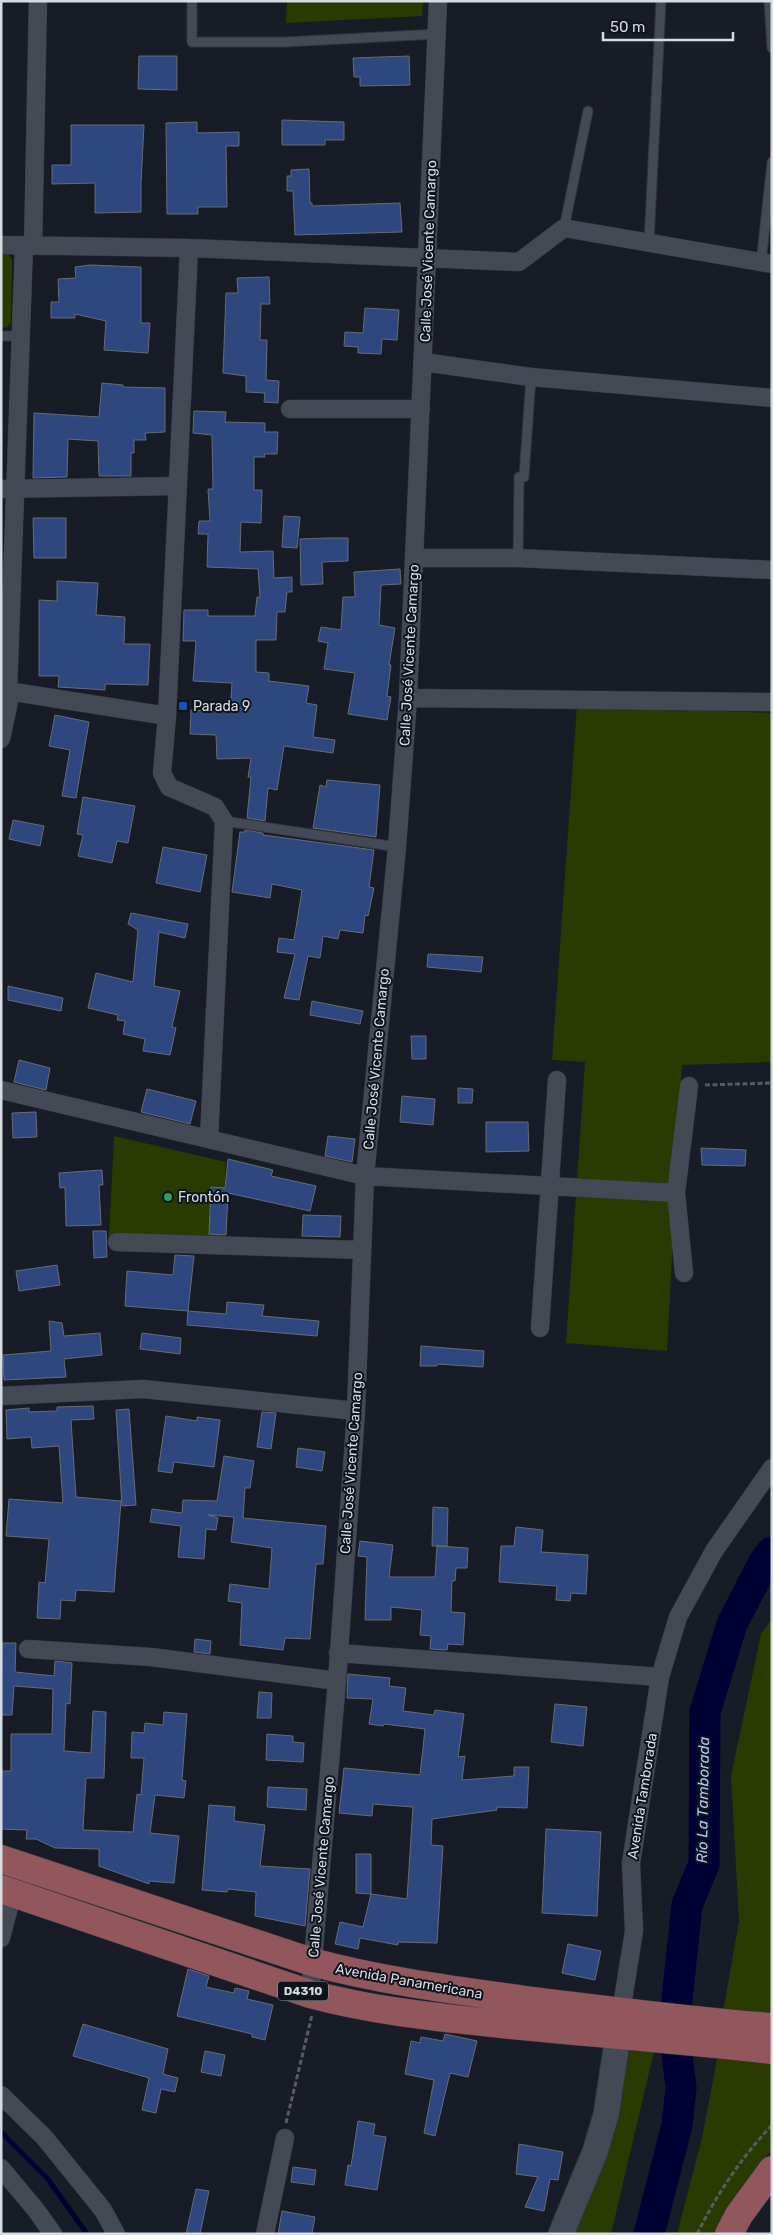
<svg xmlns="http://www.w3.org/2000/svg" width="773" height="2235" viewBox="0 0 773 2235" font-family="Rubik,sans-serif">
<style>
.green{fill:#2a3b00}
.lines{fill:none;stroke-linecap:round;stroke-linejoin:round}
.stream{stroke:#000233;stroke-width:5}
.river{stroke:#000233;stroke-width:31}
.building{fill:#2e487f;stroke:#656b77}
.lane-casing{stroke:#32353d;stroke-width:11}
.street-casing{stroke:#32353d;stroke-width:19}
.secondary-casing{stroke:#32353d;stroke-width:27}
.primary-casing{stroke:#32353d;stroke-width:29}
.path{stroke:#575b64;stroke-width:3;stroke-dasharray:5 2.5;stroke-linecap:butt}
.lane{stroke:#444a55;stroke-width:9}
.street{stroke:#444a55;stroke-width:18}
.secondary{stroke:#444a55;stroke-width:25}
.primary{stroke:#91575d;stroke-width:28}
.transit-dot{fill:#1a4fb4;stroke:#0e131c;stroke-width:2}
.leisure-dot{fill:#2e9e5b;stroke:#0e131c;stroke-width:2}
.labels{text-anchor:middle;stroke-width:4;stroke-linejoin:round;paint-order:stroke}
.shield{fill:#0e131c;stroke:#9b9fa7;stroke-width:1}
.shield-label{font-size:12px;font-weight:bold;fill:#d7dbe2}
.street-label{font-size:14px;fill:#d7dbe2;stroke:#0e131c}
.poi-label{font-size:14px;fill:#d7dbe2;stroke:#0e131c;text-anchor:start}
.water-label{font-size:15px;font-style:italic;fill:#a9c4f6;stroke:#0e131c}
</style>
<rect width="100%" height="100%" fill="#171c26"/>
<path class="green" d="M287 1H423L422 16 286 23Z
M1 251 8 254 12 260 11 322 7 327 1 328Z
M577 705 772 713V1062L682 1065 667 1351 566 1343 585 1062 552 1060Z
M114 1136 226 1162 221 1244 109 1237Z
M772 1619V2019L723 2012 739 1921 731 1776 761 1634Z
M655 2047 611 2234H570L614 2125 630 2049Z
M718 2054 769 2061 772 2075V2149L726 2212 714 2234H677L702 2138Z"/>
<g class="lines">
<path class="stream" d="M1 2132 47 2178 87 2234"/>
<path class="river" d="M649 2234 677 2125 681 2088 674 2028 687 1905 704 1864 705 1712 732 1624 764 1562 772 1552"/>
</g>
<path class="building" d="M139 56H177V90L138 89Z
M409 56 410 85 360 86V77H354L353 58Z
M282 120 344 122V140H325V145H282Z
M197 122V133L239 132V146H226L227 207H198V214H167L166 123Z
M71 125H144L141 183V212L95 213V183L52 184V165H71Z
M309 169 310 203H312V206L400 203 402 232 295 235 293 191H287V176H291V170Z
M90 265 141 267V323H150L148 353 104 350 106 321 75 314V318H51V302H59L58 279 76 278 75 267Z
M269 277 270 304H261L260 340H267L266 380 279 381 278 403 264 402 265 393 246 392V376L223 373 226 293H238L237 278Z
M365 308 399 310 397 340 382 339 381 354 358 353V347L344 346 345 332 363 333Z
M102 383 123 385V387L165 388V432L145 433 146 440H134V453H131V476H99L98 441 68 439 67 477 33 478 34 413 99 417Z
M194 411 226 412 225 422 265 423V432H278L277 454H264L265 457H254V490H262L261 523 241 522 240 552 273 551 274 578 292 577V592H287L285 612H277L276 640H256V672L269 673V681L309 686 306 703 317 705 313 737 335 740 333 753 284 746 277 790 268 788 265 821 247 818 251 777H248L251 758 217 759 216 735 190 734 191 710 230 712 232 683 193 681 196 641H183L184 610H208V616H255L257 597H260L258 569 207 567 208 534H198L199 521H210L208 489H213L212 435 193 433Z
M284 516 300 517 297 548 282 547Z
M33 518H66V558H34Z
M327 538H348V561L322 562 323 584 301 585 300 539Z
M400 569 401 584 381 585 379 625 395 628 389 665H391L387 696 391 697 387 720 348 714 355 673 324 669 328 643 318 641 321 627 341 630 343 597H355L354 572Z
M57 581 98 583 96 615 125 617 124 644H150L148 685 105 684V690L91 689 58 687 59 676H39V600L57 601Z
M55 715 89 722 76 798 62 796 70 750 49 746Z
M327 780 380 785 376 837 313 828 320 785 326 787Z
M83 797 135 806 128 843 117 841 112 863 78 856 83 835 77 834Z
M13 820 44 826 40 846 9 839Z
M245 830 263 833V835L374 850 369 887 374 888 368 916 365 915 363 933 340 930 338 939 323 936 320 958 308 956 299 1000 284 998 295 954 277 952 279 938 294 940 302 890 272 884 270 898 232 892 240 832H245Z
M163 847 207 855 200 892 156 883Z
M131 913 188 924 185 938 159 932 154 986 180 991 172 1027 176 1028 170 1055 143 1051 145 1039 123 1034 125 1021 117 1020 118 1015 88 1008 96 973 133 982 138 930 128 924Z
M428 954 483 957 481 972 427 967Z
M8 986 63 998 61 1011 8 1000Z
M312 1001 363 1011 360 1024 310 1015Z
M411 1036H426V1059H412Z
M19 1060 50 1068 46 1090 14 1082Z
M458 1088 473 1089 472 1103H458Z
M147 1089 196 1101 190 1124 141 1112Z
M402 1096 435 1099 433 1125 400 1122Z
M36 1112 37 1137 13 1138 12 1113Z
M486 1122H528L529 1151 486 1152Z
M328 1136 355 1139 352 1162 325 1156Z
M701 1148 746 1150 745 1166 702 1165Z
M228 1159 273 1170 271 1176 316 1186 310 1211 228 1193 226 1235 209 1234 211 1187 225 1188Z
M102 1170 103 1185H99L101 1225 66 1226 65 1187 60 1188 59 1173Z
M303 1215 341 1216 340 1237 302 1236Z
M93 1231H106L107 1257 94 1258Z
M175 1255 194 1256 188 1311 125 1306 127 1271 173 1275Z
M57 1265 60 1285 19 1291 16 1271Z
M227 1302 264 1305 262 1316 319 1321 317 1336 187 1325 188 1311 226 1314Z
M49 1321 62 1323 64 1336 100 1333 102 1355 64 1359 66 1377 4 1380 3 1355 51 1351Z
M142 1333 181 1338 180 1354 140 1349Z
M421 1346 484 1351 483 1367 437 1364V1366H420Z
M93 1406 94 1419 71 1420 76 1497 121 1501 114 1592 76 1590 75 1601 61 1600 60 1619 37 1618 39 1582 45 1583 49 1539 6 1536 9 1499 63 1503 59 1446 32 1448 31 1437 7 1439 6 1410 29 1408V1412L57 1411V1407Z
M129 1409 136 1505 122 1506 116 1410Z
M262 1412 276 1413 271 1449 257 1447Z
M166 1416 197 1421V1417L220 1420 214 1467 174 1462 172 1473 158 1471Z
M298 1448 325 1452 322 1471 296 1467Z
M224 1456 254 1461 250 1488H245L243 1518 326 1526 323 1564H316L310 1639 285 1638 283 1650 240 1645 242 1603 228 1601 230 1584 269 1589 272 1548 231 1542 234 1517 208 1515 218 1518 216 1530 206 1529 204 1559 178 1557 181 1526 150 1522 152 1509 182 1513 183 1500 217 1501Z
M433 1507 448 1508 447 1546H432Z
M516 1527 543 1530 541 1552 588 1555 586 1594 571 1593 570 1601 556 1600 557 1586 499 1582 501 1546H514Z
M360 1541 393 1545 389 1577H435L437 1546 468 1548 467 1568H456L455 1581H452L451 1612 465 1613 463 1645 448 1644 447 1650 430 1649 431 1636 420 1635 422 1610 391 1607V1620H365L367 1557 358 1556Z
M195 1639 211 1641 210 1654 194 1652Z
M2 1643H16L15 1672 54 1676 55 1661 72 1663 70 1704 66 1703 64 1751 91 1753 93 1711 106 1712 104 1778H86L83 1830 133 1832 137 1794 141 1795 144 1758H131L132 1732 144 1733 145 1723 163 1725 164 1712 187 1714 182 1780 186 1781 184 1798 155 1795 150 1833 179 1836 174 1883 149 1881V1884L99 1866V1849L55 1848 36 1839H26L27 1830 1 1829V1771H11V1734H52L53 1689 14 1686 12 1715H1Z
M348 1674 390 1678 389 1686 406 1688 403 1711 434 1715 435 1710 464 1714 458 1757 465 1756 462 1780 514 1776V1767H529L527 1808 497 1807V1810L432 1819 431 1845 443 1846 437 1943 398 1942V1945L360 1938 358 1949 335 1944 340 1922 363 1927 371 1894 407 1899 413 1807 373 1804 372 1816 339 1813 344 1768 420 1775 425 1729 384 1724 383 1726 369 1724 373 1699 347 1698Z
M259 1692 272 1693 271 1718H257Z
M555 1704 587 1707 583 1746 551 1742Z
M267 1734 293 1736V1742L304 1743 303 1762 266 1760Z
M268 1787 307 1789 306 1810 267 1807Z
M209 1805 235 1807 234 1821 265 1825 260 1866 310 1869 305 1926 255 1916 256 1892 228 1889 227 1892 202 1890Z
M546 1829 601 1832 597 1916 542 1913Z
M356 1854H371V1894L356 1893Z
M568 1944 601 1951 595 1980 562 1973Z
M188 1969 209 1976 206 1987 234 1993 235 1988 249 1991 247 1999 273 2005 265 2040 252 2037V2034L177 2016Z
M83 2024 168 2049 163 2074 178 2078 175 2092 161 2089 156 2113 142 2110 149 2078 73 2056Z
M445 2034 477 2041 468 2077 450 2073 435 2136 424 2133 434 2080 405 2074 411 2041 420 2043 421 2037 443 2041Z
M205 2051 225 2055 221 2076 201 2072Z
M358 2121 375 2124 373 2135 386 2137 377 2190 345 2185 348 2165 351 2166Z
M519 2144 563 2152 558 2180 550 2179 544 2211 525 2207 538 2177 516 2174Z
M293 2167 316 2170 314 2185 291 2182Z
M196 2189 209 2191 200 2234H186Z
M282 2211 315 2217 312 2234H278Z"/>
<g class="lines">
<defs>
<path id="lane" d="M192 1V42H285L437 34
M769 1 772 48
M564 228 588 111
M649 243 661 1
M761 263 772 162
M1 336H21
M518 558 519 477H524L531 377
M224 821 397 847"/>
<path id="street" d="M1 245 189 248 519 262 564 228 772 264
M33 246 38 1
M189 248 167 716 162 773 169 787 215 807 224 821 209 1139
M423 362 531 377 772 398
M290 409H421
M1 489 178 486
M414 558H518L772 570
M1 690 167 716
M8 691 24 246
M408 698 772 702
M1 739 11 692
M1 1090 365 1176 676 1193
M117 1242 361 1250
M684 1273 676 1193 689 1086
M540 1328 557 1080
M1 1396 143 1389 356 1411
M28 1649 151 1657 337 1681
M338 1653 660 1677
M1 1938 13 1892
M310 1994 337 1681 356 1411 365 1176 397 847 408 698 438 1
M621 2012 634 1931 631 1863 660 1677 678 1617 714 1551 772 1468
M1 2095 44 2137 103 2210 116 2234
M1 2168 36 2210 53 2234
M265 2234 285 2138"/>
<path id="secondary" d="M561 2234 595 2152 606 2115 621 2016"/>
<path id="primary" d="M1 1859 312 1962C382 1981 454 1990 526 2000 608 2010 689 2021 772 2027
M1 1889 310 1994C373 2011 436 2017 501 2024 591 2033 681 2040 772 2050
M729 2234 739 2215 772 2170"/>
</defs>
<use href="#lane" class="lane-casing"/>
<use href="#street" class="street-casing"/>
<use href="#secondary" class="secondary-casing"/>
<use href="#primary" class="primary-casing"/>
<path class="path" d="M705 1085 772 1083
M286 2123 312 2015
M697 2234C717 2194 741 2158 772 2125"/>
<use href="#lane" class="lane"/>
<use href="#street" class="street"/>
<use href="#secondary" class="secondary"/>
<use href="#primary" class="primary"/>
</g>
<rect class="transit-dot" x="178" y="701" width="10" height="10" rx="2.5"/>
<circle class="leisure-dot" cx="168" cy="1197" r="5"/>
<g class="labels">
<rect class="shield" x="278" y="1981.5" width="50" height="19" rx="4"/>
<g class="shield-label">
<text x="303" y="1995">D4310</text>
</g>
<g class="street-label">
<text transform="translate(428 251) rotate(-88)" y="5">Calle José Vicente Camargo</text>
<text transform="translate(409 655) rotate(-87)" y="5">Calle José Vicente Camargo</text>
<text transform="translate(376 1059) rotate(-85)" y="5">Calle José Vicente Camargo</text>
<text transform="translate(351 1463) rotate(-86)" y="5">Calle José Vicente Camargo</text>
<text transform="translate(642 1796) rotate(-81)" y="5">Avenida Tamborada</text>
<text transform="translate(321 1867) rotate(-85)" y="5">Calle José Vicente Camargo</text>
<text transform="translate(409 1981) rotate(10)" y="5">Avenida Panamericana</text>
</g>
<g class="poi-label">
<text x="193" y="711">Parada 9</text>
<text x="178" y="1202">Frontón</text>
</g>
<g class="water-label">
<text transform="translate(703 1800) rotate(-89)" y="5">Río La Tamborada</text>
</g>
</g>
<rect width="773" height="2235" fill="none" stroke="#d7dbe2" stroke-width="5"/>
<path d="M603 32v8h130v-8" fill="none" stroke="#d7dbe2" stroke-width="2.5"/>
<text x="610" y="32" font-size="15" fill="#d7dbe2" stroke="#0e131c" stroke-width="4" paint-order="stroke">50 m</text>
</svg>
